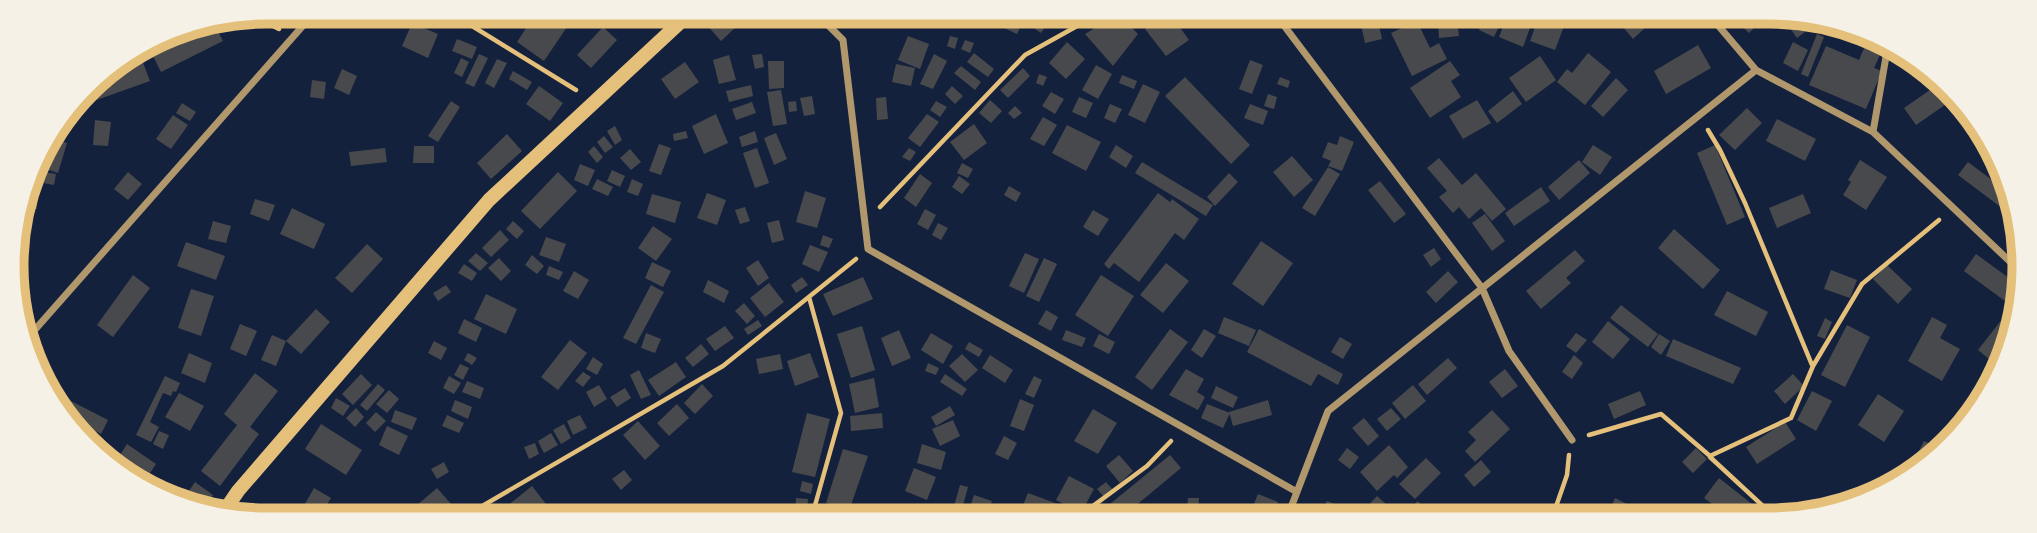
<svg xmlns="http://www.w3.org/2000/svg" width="2037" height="533" viewBox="0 0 2037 533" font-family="Cabin,sans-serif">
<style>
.building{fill:#48494c}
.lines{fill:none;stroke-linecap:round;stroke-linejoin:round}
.path{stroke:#e5c07b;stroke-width:4.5}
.minor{stroke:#b1986c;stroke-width:7}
.secondary{stroke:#e5c07b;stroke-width:14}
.rim{fill:none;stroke:#e5c07b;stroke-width:9}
</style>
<rect width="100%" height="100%" fill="#14213d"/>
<path class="building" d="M390 13H404L411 16 404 28 387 20Z
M536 13H547L567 27 544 61 517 42Z
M608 13H639L628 28Z
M718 14H723L736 27 721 41 706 24Z
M963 14H976L972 27 960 22Z
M1038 15H1053L1041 33 1031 26Z
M1116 15H1119L1138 34 1113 66 1085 34Z
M1164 15H1171L1189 40 1166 56 1145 29Z
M1359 16H1377L1382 39 1365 43Z
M1485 16H1504L1494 37 1479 30Z
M1507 16H1525L1533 20 1523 47 1499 37Z
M1539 16H1552L1566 21 1555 50 1530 41Z
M1590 16H1609V26L1590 27Z
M1614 16H1633L1657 17 1633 39Z
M1006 17 1022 23 1017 34 1002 27Z
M1732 17H1765L1749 33Z
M1791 17H1820L1823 18 1797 38 1785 21Z
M1457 19 1459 36 1439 38 1438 21Z
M1417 21 1430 48 1439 43 1447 59 1412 76 1391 33Z
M412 23 438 34 428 58 402 46Z
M215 26 223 41 161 72 153 56Z
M603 27 617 40 591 68 577 55Z
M1817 34 1824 37 1808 77 1801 74Z
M908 36 929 44 920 69 898 60Z
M950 36 958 38 955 49 947 46Z
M1869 37 1885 44 1874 68 1882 71 1866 109 1809 85 1826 46 1859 60Z
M457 39 477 47 472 59 452 51Z
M965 40 974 43 970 53 961 49Z
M1067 42 1085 59 1066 79 1049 63Z
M1793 42 1808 50 1798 71 1783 63Z
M1698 45 1711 68 1666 94 1654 71Z
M974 53 994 69 988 77 967 62Z
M1588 53 1611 72 1585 105 1557 82 1567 69 1572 73Z
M479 54 488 58 474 87 465 83Z
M762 54 764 67 755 69 752 55Z
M934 54 947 61 933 89 920 84Z
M729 55 736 80 719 84 713 60Z
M1540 56 1556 80 1526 102 1509 78Z
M461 58 469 62 462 77 454 73Z
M497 59 507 63 494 88 485 83Z
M142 60 150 81 74 108 98 77Z
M1250 60 1263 65 1252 94 1239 89Z
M768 61H784V88L769 89Z
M1450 61 1460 75 1451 81 1461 97 1430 118 1410 88Z
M685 62 699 82 675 99 661 79Z
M896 64 915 68 911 86 892 82Z
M1096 65 1112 74 1098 99 1082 90Z
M961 66 981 82 975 90 954 73Z
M1023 68 1030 76 1008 98 1000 90Z
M342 69 357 76 349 95 334 88Z
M513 71 532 82 527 90 509 79Z
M1039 74 1047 77 1043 86 1036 83Z
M1122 75 1137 81 1134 89 1119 83Z
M1185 77 1250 145 1231 164 1165 96Z
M1280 77 1290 81 1288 88 1277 84Z
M1616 78 1628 90 1603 117 1591 106Z
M312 80 326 82 324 99 310 97Z
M1940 83 1955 98 1916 125 1904 108Z
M1143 84 1160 92 1145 123 1128 115Z
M751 85 753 96 729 102 726 91Z
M539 86 563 103 550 121 526 104Z
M952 86 963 96 955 104 945 94Z
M781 90 787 124 773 126 767 92Z
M1513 91 1522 104 1497 123 1488 111Z
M1051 92 1064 99 1055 114 1042 106Z
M1268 94 1277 97 1274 109 1264 106Z
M812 96 815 114 804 116 800 98Z
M886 97 888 119 877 120 876 98Z
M1079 97 1093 103 1086 118 1072 112Z
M990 100 1002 111 991 123 979 113Z
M1477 100 1491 123 1463 139 1449 116Z
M451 101 460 107 438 142 428 136Z
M796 101 797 111 789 112 788 102Z
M936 101 947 107 940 117 930 110Z
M752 102 756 113 736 120 732 109Z
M182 103 196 112 190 121 176 113Z
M1110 104 1122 109 1115 123 1104 118Z
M1250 104 1268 111 1263 125 1244 118Z
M1015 106 1022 113 1014 119 1008 113Z
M1747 108 1762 123 1735 150 1719 135Z
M716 114 728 143 704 154 692 126Z
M927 114 939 122 920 147 908 138Z
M173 115 188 125 171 149 156 139Z
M1043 117 1057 125 1044 146 1030 139Z
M1777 119 1816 139 1805 161 1766 141Z
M95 120 111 122 108 146 93 145Z
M974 124 987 143 964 160 950 142Z
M1067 125 1101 142 1086 171 1052 153Z
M615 126 622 140 615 145 607 131Z
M686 131 688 138 674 141 673 134Z
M755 131 758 142 742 147 739 137Z
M776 133 787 159 774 165 764 138Z
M507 134 522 151 491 179 477 163Z
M604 136 613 147 605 153 597 142Z
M1340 136 1354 142 1342 171 1328 166 1331 161 1322 157 1328 142 1337 145Z
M51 138 67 143 58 173 42 168Z
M659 144 671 148 661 175 649 171Z
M1116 145 1133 156 1126 168 1109 157Z
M1593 145 1612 157 1600 175 1582 162Z
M1715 145 1745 217 1727 225 1697 153Z
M414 146H434V163H413Z
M594 146 603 157 597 163 588 152Z
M385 148 387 162 351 166 349 152Z
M757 148 769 183 755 188 743 153Z
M909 148 916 152 910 161 902 157Z
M630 149 641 162 631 170 620 158Z
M1292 156 1313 180 1294 197 1273 172Z
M1439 158 1462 185 1476 173 1506 209 1492 221 1481 208 1469 219 1459 207 1453 213 1439 197 1447 191 1427 168Z
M1579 160 1590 173 1559 200 1548 187Z
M1860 160 1887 177 1866 210 1843 195 1851 182 1848 180Z
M1142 162 1213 205 1206 216 1135 173Z
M1968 162 2008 192 2009 190 2013 201 2006 211 1958 175Z
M962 163 973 169 968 178 957 173Z
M580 164 595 170 588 186 574 180Z
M1328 167 1340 174 1315 216 1302 208Z
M612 170 625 176 620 187 607 181Z
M44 172 56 174 54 185 43 183Z
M128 172 142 184 128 200 114 189Z
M558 172 577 191 540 229 521 211Z
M1229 173 1238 182 1215 206 1207 197Z
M920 174 932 183 916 207 904 198Z
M959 176 970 184 962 194 952 187Z
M597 179 613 187 608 196 592 189Z
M632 179 643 184 638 196 627 192Z
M1380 181 1406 214 1394 223 1368 190Z
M30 184H38L37 209H24Z
M1009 186 1021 193 1016 202 1004 195Z
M1541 187 1550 201 1514 226 1505 213Z
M805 191 826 198 817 228 796 222Z
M707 193 726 200 717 225 697 218Z
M1158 193 1170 202 1172 199 1199 219 1184 240 1175 233 1139 282 1114 263 1109 269 1104 264Z
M652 194 681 202 675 223 646 214Z
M1803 194 1811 213 1777 228 1769 208Z
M255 199 275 205 269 221 250 214Z
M745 207 750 221 740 224 735 210Z
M292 208 325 224 314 249 280 234Z
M925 209 936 215 928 230 917 224Z
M2017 209 2020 217V227L2010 220Z
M1093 210 1109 219 1098 236 1083 227Z
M1485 214 1505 241 1492 251 1472 223Z
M779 220 784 240 772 243 767 223Z
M213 221 231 226 226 243 208 239Z
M513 221 524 231 517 239 506 229Z
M938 223 948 228 941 240 932 235Z
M653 226 672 239 656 261 638 248Z
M1674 229 1720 270 1703 289 1658 248Z
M500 230 509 240 491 257 482 248Z
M823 235 833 239 829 248 820 245Z
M546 237 566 244 559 262 539 255Z
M1261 241 1293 263 1263 306 1232 284Z
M186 242 225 256 216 280 177 266Z
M367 244 383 259 352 293 335 278Z
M810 245 828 252 819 272 802 264Z
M1434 248 1441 259 1431 267 1423 255Z
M1575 250 1585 261 1566 278 1571 283 1541 309 1526 291Z
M476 253 488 263 480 271 468 261Z
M1025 253 1039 259 1024 293 1009 286Z
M1976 254 2020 286V289L2009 304 1964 271Z
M532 255 544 266 537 274 525 265Z
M499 258 511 271 501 281 488 268Z
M1044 258 1057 264 1039 302 1026 296Z
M758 260 769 278 758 286 746 268Z
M652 262 671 271 663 287 645 278Z
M1166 263 1189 281 1163 313 1140 295Z
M464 264 477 273 472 281 458 273Z
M1887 265 1912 289 1898 304 1873 279Z
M549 266 563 272 559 280 546 275Z
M1831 270 1857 280 1850 298 1824 289Z
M574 271 589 280 578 299 563 291Z
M1448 271 1458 282 1436 303 1426 292Z
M133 275 150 288 113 337 97 325Z
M1101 275 1134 296 1108 336 1075 315Z
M802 277 808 285 796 293 791 285Z
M863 277 873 299 833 316 823 294Z
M708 280 729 291 724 303 703 292Z
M769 283 784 302 765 317 750 298Z
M446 285 451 292 438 301 433 293Z
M651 285 664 292 636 344 623 338Z
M191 289 214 296 201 336 178 328Z
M1727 291 1768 312 1756 336 1714 315Z
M486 294 517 309 506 334 474 319Z
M2020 296V316L2000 368 1978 350Z
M744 303 755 316 747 324 735 311Z
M1621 305 1658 334 1648 347 1610 318Z
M316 309 330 322 301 354 286 341Z
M1046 310 1058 317 1051 331 1038 324Z
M1224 317 1256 330 1249 346 1218 333Z
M1932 317 1947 325 1940 338 1960 349 1942 381 1908 361Z
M1825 318 1832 322 1825 339 1817 336Z
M464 319 482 328 476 342 458 333Z
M758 320 762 326 748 335 744 329Z
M1608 321 1630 339 1613 359 1592 342Z
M240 324 257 331 246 356 230 349Z
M1847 325 1870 337 1845 387 1821 375Z
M725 326 734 338 715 351 706 339Z
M862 326 875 370 851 378 837 334Z
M1170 329 1188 342 1152 390 1135 377Z
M1204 329 1216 336 1202 358 1191 350Z
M1259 329 1343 374 1338 385 1318 374 1311 386 1247 352Z
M899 330 911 358 892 366 881 338Z
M1066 330 1086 338 1082 347 1062 340Z
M646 333 661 339 655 353 641 348Z
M931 333 953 346 943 364 921 350Z
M1576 333 1587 340 1576 353 1566 346Z
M1099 334 1115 342 1109 354 1093 346Z
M1659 334 1670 341 1661 355 1651 347Z
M272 335 286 341 276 366 261 360Z
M1340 337 1352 344 1343 359 1331 352Z
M1673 339 1741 368 1733 384 1666 356Z
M570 340 587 353 558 390 541 377Z
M434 341 447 348 441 360 428 353Z
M969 342 983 350 979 357 965 349Z
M701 344 709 354 693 367 685 358Z
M189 353 212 363 205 383 181 373Z
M468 353 477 358 472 365 464 360Z
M810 353 819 377 795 386 787 361Z
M780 354 783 369 759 374 756 359Z
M962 354 978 370 965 382 949 366Z
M990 355 1013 370 1005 383 982 368Z
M1574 355 1583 363 1572 379 1562 372Z
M593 357 603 364 597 375 586 369Z
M1448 358 1457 368 1427 395 1418 384Z
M676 362 686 377 659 396 648 380Z
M928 363 939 368 936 375 925 371Z
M460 364 469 368 463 380 454 375Z
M1186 369 1204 379 1197 392 1205 397 1198 410 1169 395Z
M1505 369 1518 386 1502 398 1489 382Z
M639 370 651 395 641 399 630 375Z
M583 372 591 377 583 387 575 381Z
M255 373 278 391 250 427 259 434 220 486 201 471 237 425 224 414Z
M361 374 372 385 353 405 342 394Z
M945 374 967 389 962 396 940 382Z
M1793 374 1804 386 1785 404 1774 391Z
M165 376 180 383 176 392 173 391 171 396 163 393 150 422 159 427 151 442 136 435Z
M449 376 461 383 454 394 443 388Z
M1034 376 1042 380 1034 398 1025 394Z
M874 378 879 407 855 413 849 384Z
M467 381 484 388 480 399 462 392Z
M378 384 385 390 367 411 360 405Z
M702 384 713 396 695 414 684 403Z
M599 385 607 399 594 407 586 392Z
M1413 385 1426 401 1405 419 1392 403Z
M1216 386 1238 397 1233 408 1211 398Z
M625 388 631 398 617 407 610 397Z
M49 390 64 397 58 409 55 402Z
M389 390 399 399 387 413 376 404Z
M1640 391 1646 405 1614 419 1608 404Z
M1812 391 1832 401 1816 431 1797 420Z
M179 393 204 406 190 431 165 417Z
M1878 394 1904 411 1884 442 1858 425Z
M336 398 350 406 343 416 331 408Z
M67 399 108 420 101 434 60 412Z
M1020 399 1034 405 1024 431 1010 426Z
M455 400 472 407 468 419 451 411Z
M1268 400 1272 415 1233 426 1229 412Z
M677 404 689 418 669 436 657 423Z
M1207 404 1230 413 1223 428 1201 418Z
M950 406 955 415 936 426 931 417Z
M356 408 364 417 355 427 346 418Z
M1391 408 1401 419 1387 431 1377 419Z
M1093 409 1117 423 1098 454 1074 441Z
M395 410 417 418 412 430 391 422Z
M1492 410 1510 429 1475 462 1465 451 1476 440 1468 432Z
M376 412 386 421 375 432 366 423Z
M807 413 830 419 815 477 792 472Z
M882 413 883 428 851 431 850 416Z
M447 415 464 423 459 433 442 426Z
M580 415 587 428 573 435 567 421Z
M1364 418 1379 436 1368 446 1352 428Z
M953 420 960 436 940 446 932 429Z
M638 421 660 446 645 460 623 435Z
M1785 422 1796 439 1757 464 1746 447Z
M321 424 362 450 346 475 305 449Z
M564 424 571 438 561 444 553 430Z
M387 426 408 436 399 455 379 445Z
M159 431 169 435 163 449 153 444Z
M551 433 558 445 544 453 538 441Z
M1004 436 1017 443 1008 460 995 454Z
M1924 441 1939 448 1934 458 1918 469 1911 466Z
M535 443 539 454 529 459 524 447Z
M127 444 156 464 142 485 126 478 113 466Z
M922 444 946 452 941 470 917 463Z
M1389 445 1408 467 1397 478 1394 475 1377 491 1360 472Z
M1347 448 1359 457 1350 469 1338 460Z
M1696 448 1707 459 1693 473 1682 462Z
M843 449 868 456 849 511 826 503Z
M1119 455 1133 471 1120 483 1106 466Z
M1170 455 1181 468 1122 517H1094Z
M1426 458 1441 473 1415 499 1399 484Z
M1481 460 1491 472 1474 487 1464 475Z
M444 462 449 472 437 479 431 469Z
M914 468 936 477 927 500 905 491Z
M624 470 632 480 621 490 612 479Z
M1069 476 1094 489 1081 513 1056 500Z
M1719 478 1761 511 1756 519 1731 518 1704 498Z
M802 481 813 484 811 494 800 491Z
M195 482 213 495 203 510 182 501Z
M1106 482 1112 489 1103 496 1097 489Z
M960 485 968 487 962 509 954 506Z
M532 486 556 517 499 516 497 514Z
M314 488 331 498 320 516H298Z
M437 488 452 505 439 516H425L416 506Z
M1028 493 1066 507 1062 517H1024L1019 515Z
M1258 494 1278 502 1271 518H1248Z
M974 495 992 501 986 517 967 516Z
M1377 496 1396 513 1392 518H1371L1363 511Z
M796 498 808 499 807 515 795 514Z
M1188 498H1199L1198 512 1187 511Z
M1615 498 1655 518H1622L1609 512Z
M1327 501 1340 506 1335 518H1320Z
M1418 501 1432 518H1409L1405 513Z
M277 504 293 516H272L269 514Z
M868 509 882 515 881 517H865Z"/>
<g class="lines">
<path class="path" d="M451 13 576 90
M251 15 279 29
M1708 130 1720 150 1745 203 1812 365
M880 207 1025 55 1097 15
M809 297 841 413 814 509 813 517
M1589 435 1661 414 1710 456 1791 418 1813 366 1862 284 1939 220
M1710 457 1777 519
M465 516 723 366 856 259
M1078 517 1147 466 1171 441
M1552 518 1567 475 1569 455"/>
<path class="minor" d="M817 14 843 40 868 249 1297 492
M1276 15 1482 288 1509 351 1572 440
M1711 17 1756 70 1873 132 2020 271
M1873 132 1888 45
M25 341 315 12
M1287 518 1328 411 1756 70"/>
<path class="secondary" d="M221 516 238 491 489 200 689 14"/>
</g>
<path d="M0 0H2037V533H0ZM266 24H1770A242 242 0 0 1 2012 266V266A242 242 0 0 1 1770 508H266A242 242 0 0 1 24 266V266A242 242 0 0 1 266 24Z" fill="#f6f1e7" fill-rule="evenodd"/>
<path class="rim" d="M266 24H1770A242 242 0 0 1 2012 266V266A242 242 0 0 1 1770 508H266A242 242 0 0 1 24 266V266A242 242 0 0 1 266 24Z"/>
</svg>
